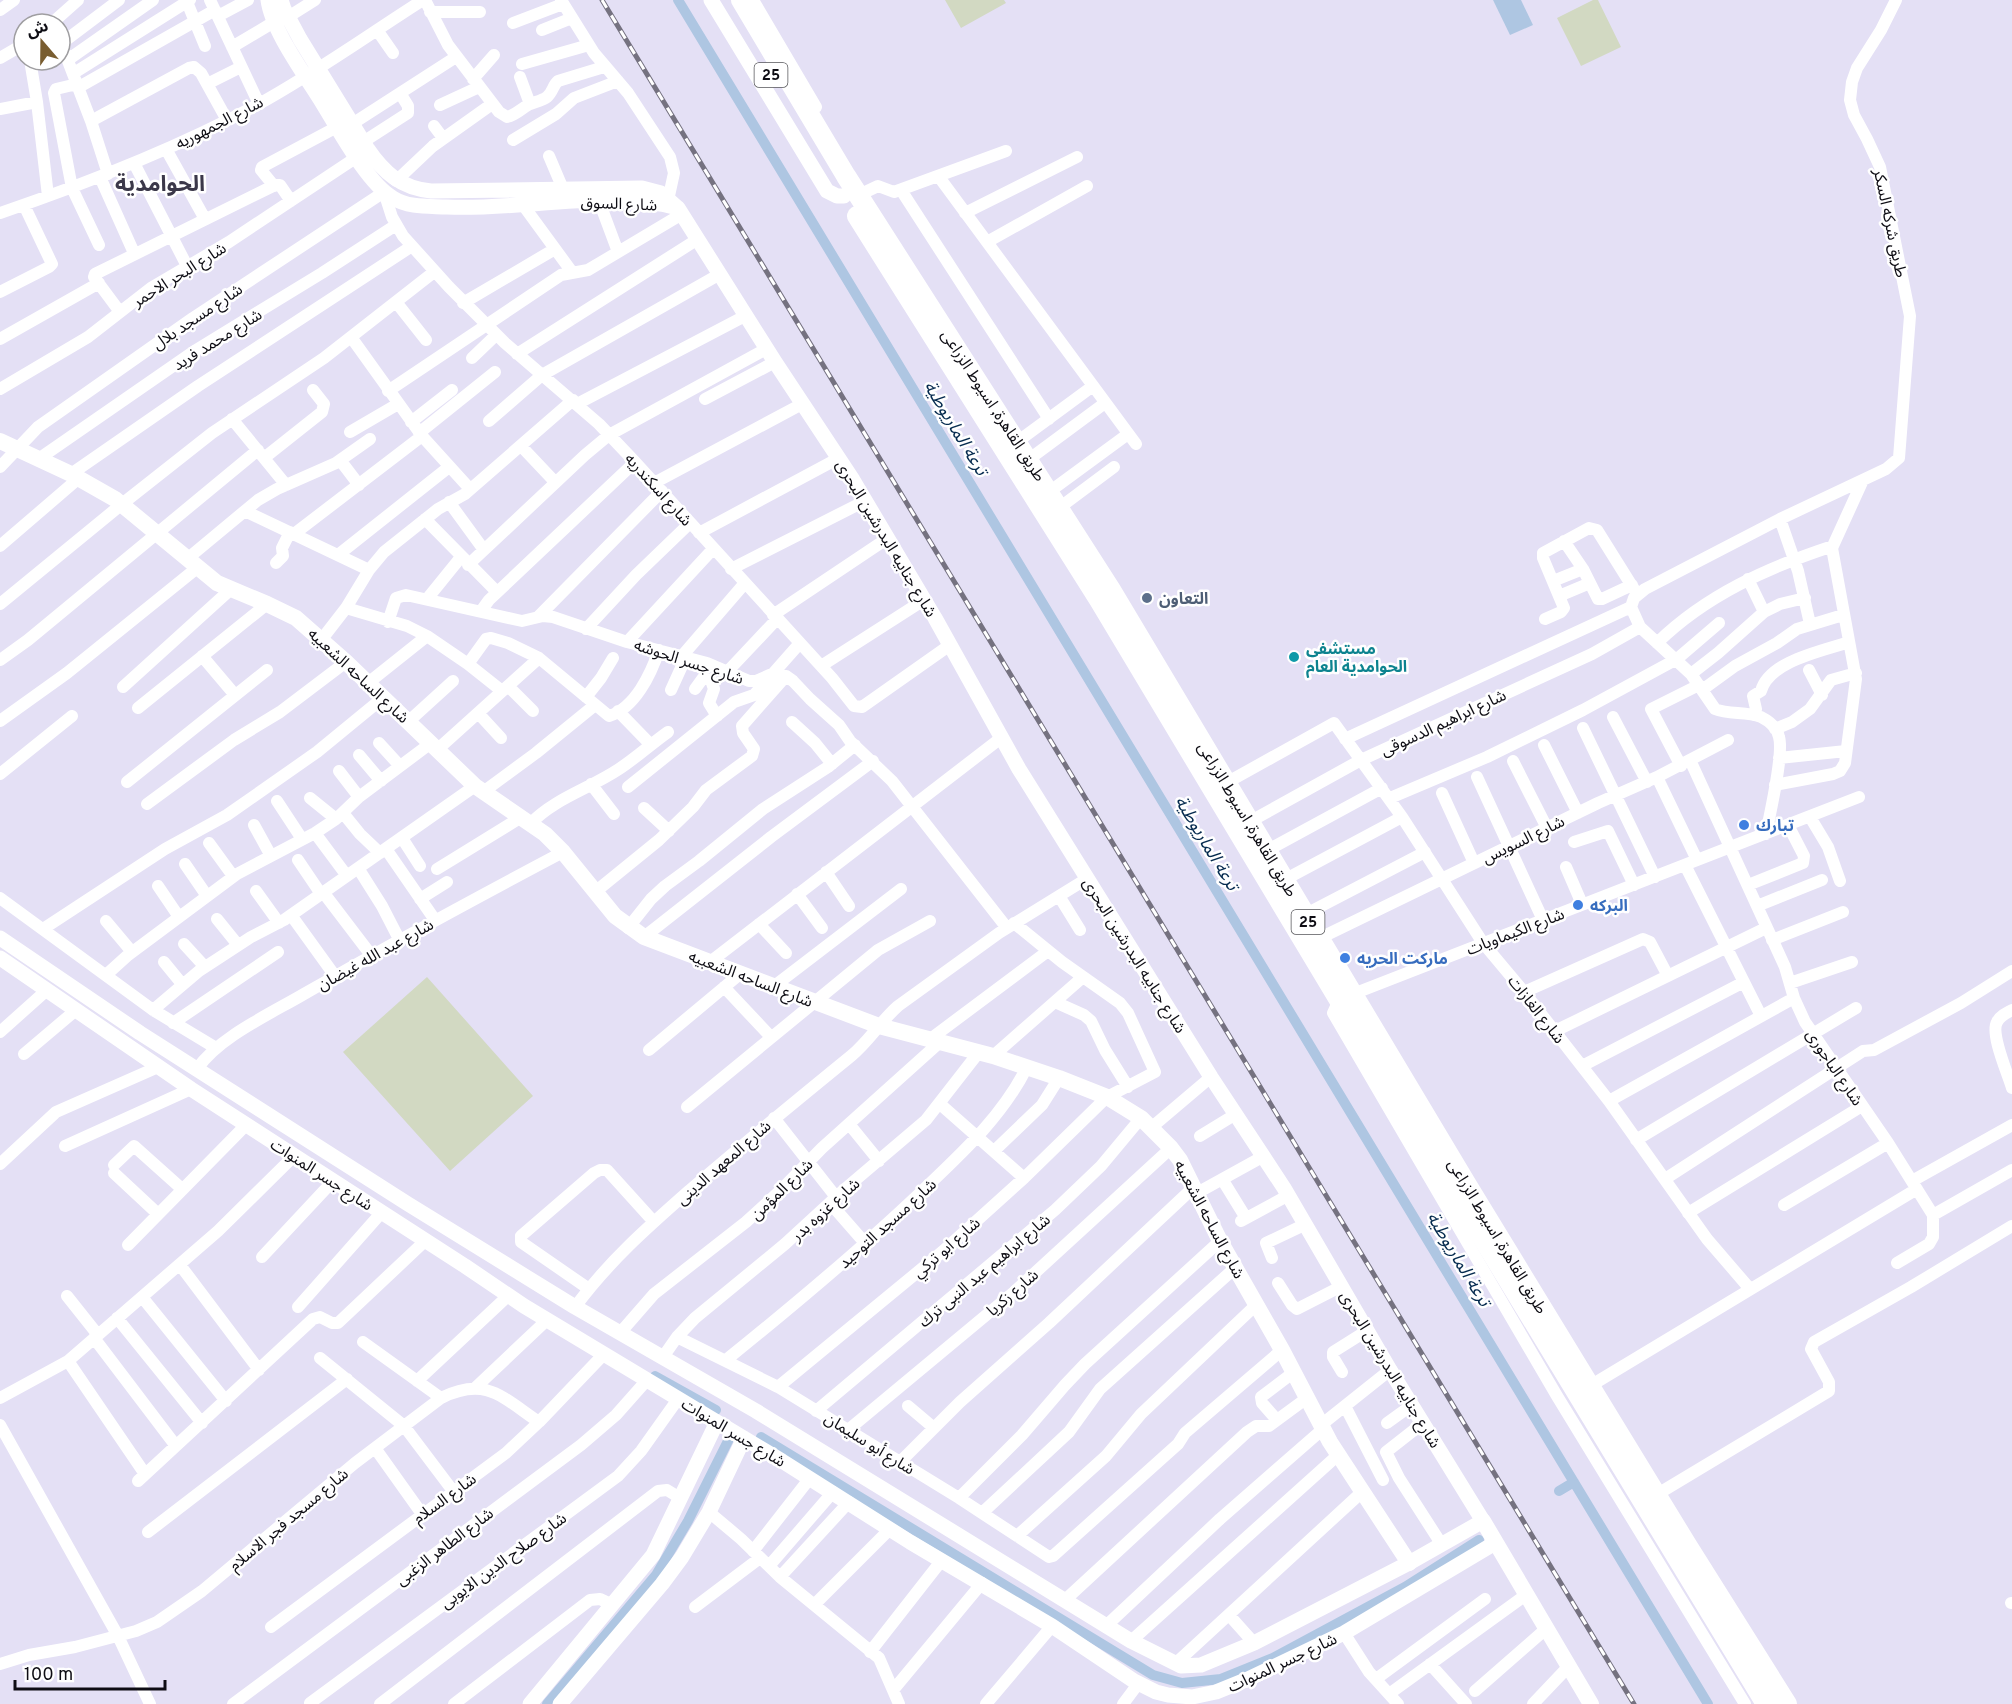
<svg xmlns="http://www.w3.org/2000/svg" width="2012" height="1704" viewBox="0 0 2012 1704" font-family="Overpass,'Noto Sans Arabic',sans-serif">
<style>
.green{fill:#d2d9c2}
.water{fill:#aec6e2}
.lines{fill:none;stroke-linecap:round;stroke-linejoin:round}
.canal{stroke:#aec6e2;stroke-width:10}
.minor{stroke:#fff;stroke-width:12}
.tertiary{stroke:#fff;stroke-width:15}
.secondary{stroke:#fff;stroke-width:16}
.trunk{stroke:#fff;stroke-width:20}
.rail-casing{stroke:#757280;stroke-width:5}
.rail{stroke:#fff;stroke-width:3;stroke-dasharray:9;stroke-linecap:butt}
.service-dot{fill:#5c6f8a;stroke:#fff;stroke-width:2}
.culture-dot{fill:#0f9aa8;stroke:#fff;stroke-width:2}
.shop-dot{fill:#3f7fe0;stroke:#fff;stroke-width:2}
.labels{text-anchor:middle;stroke-width:5;stroke-linejoin:round;paint-order:stroke}
.shield{fill:#fff;stroke:#56565a;stroke-width:1.5}
.shield-label{font-size:15px;font-weight:bold;fill:#0e0d14}
.street-label{font-size:16px;fill:#0e0d14;stroke:#fff}
.service-label{font-size:16px;font-weight:bold;fill:#4e5e75;stroke:#fff;text-anchor:start}
.culture-label{font-size:16px;font-weight:bold;fill:#0d838f;stroke:#fff;text-anchor:start}
.shop-label{font-size:16px;font-weight:bold;fill:#366cbe;stroke:#fff;text-anchor:start}
.water-label{font-size:18px;font-style:italic;fill:#062b4f;stroke:#fff}
.district-label{font-size:22px;font-weight:bold;fill:#3b3849;stroke:#fff}
</style>
<rect width="100%" height="100%" fill="#e4e0f5"/>
<path class="green" d="M945 0H1004L1006 3 961 28Z
M1593 0H1598L1621 47 1581 66 1557 18Z
M427 977 533 1096 450 1171 343 1052Z"/>
<path class="water" d="M1493 0H1521L1533 25 1510 35Z"/>
<g class="lines">
<path class="canal" d="M678 0 1708 1704
M655 1376 716 1410
M761 1437 1153 1675 1182 1683 1221 1679 1273 1658 1405 1587 1479 1540
M1559 1491 1574 1482
M547 1704 656 1575 688 1521 730 1437"/>
<path class="minor" d="M210 0 259 104
M425 0 448 45 499 112 507 117C516 115 521 109 528 105 534 102 542 101 547 97 553 92 553 85 558 81L604 67
M561 0 594 53 628 93 670 157 674 173 667 205
M753 0 816 107
M187 2 205 46
M0 10 14 0
M430 12H480
M218 16 248 0
M288 17 315 0
M513 23 563 4
M51 24 78 0
M377 30 393 53
M542 30 572 18
M60 40 91 121 108 174
M62 43 119 0
M232 47 274 22
M0 58 24 44
M69 59 153 0
M30 60 37 102 48 196
M522 64 589 45
M74 73 190 0
M520 77 530 104
M473 79 494 55
M77 84 56 89 54 93 72 188 99 245
M207 84 241 67
M79 87 215 10
M440 105 479 87
M0 109 37 102
M91 121 189 68 194 67 201 73 227 120
M352 124 456 57
M434 126 443 138
M513 140 556 114 574 98 618 81
M363 142 408 113V106L400 93
M166 149 205 219
M549 156 563 189
M134 163 187 266
M100 177 134 253
M939 177 1136 444
M396 181 433 146 492 104
M274 186 261 170 262 167 337 127
M901 190 1049 419
M859 195 878 186 894 192 1006 151
M599 201 618 252
M523 205 572 272
M0 213C88 183 175 149 257 105 314 74 368 35 423 0
M965 213 1077 157
M987 242 1087 186
M0 292 49 267 52 264 24 205
M396 302 426 340
M463 303 555 249
M120 312 94 277 95 274 275 185H280L291 201
M351 337 422 436 470 489
M0 339 99 283
M517 354 698 239
M472 358 496 335
M0 389 88 337 151 288 229 242 357 157
M388 391 561 275 588 270 682 214
M705 399 775 362
M577 404 745 316
M232 419 286 485
M489 421 542 375 720 274
M411 422 452 390
M350 432 398 404
M419 433 495 372
M1017 442 1093 386
M521 446 555 482
M40 458 196 350 322 273 396 225
M264 458 322 412 324 404 313 390
M340 460 359 485
M1028 460 1105 403
M0 467 38 427 193 318 384 192 392 217 403 236 449 287 505 343 599 424 635 462 832 678 854 706 862 707 950 645
M71 474 198 386 412 246
M654 483 802 404
M1049 492 1128 434
M449 502 484 550
M1059 508 1114 467
M245 511 369 570
M425 519 497 592
M1780 519 1798 571 1810 624
M699 533 839 458
M294 534 422 436
M1564 541 1583 569 1598 599H1602L1632 585
M0 546 79 478
M338 555 449 467
M187 559 258 500 277 489 336 463 370 439
M276 563 283 556 282 548 290 532
M468 565 585 455 609 435 766 349
M731 569 865 501
M1748 579 1764 612
M1553 581 1583 569
M1559 596 1590 583
M427 599 461 557
M0 604 122 504 212 433 324 358 434 272
M346 608 407 626 427 636 468 664 502 691
M481 611 489 600 635 462
M773 615 888 538
M538 617 662 491
M1545 619 1561 612 1564 608 1543 558V553L1589 528 1597 530 1637 594
M388 622 396 598 406 595 522 621 543 616 553 617 627 642 707 663 749 681H756L774 673 786 676 793 681 810 699 839 725 850 741 892 781 1007 928
M586 629 636 575 690 523
M322 639 346 608 369 570 384 552 438 509 465 494 573 400
M627 642 713 549
M1657 643C1706 595 1769 567 1833 546
M202 656 235 695
M682 656 745 583
M0 660 28 640 258 450
M468 664 486 639 491 638 508 643 539 658 609 716C635 708 651 674 659 650
M821 666 924 600
M1809 670 1822 695
M728 671 777 619
M1691 674 1718 653 1764 612 1780 604 1805 598
M368 683 427 636
M508 686 533 711
M123 687 230 590
M695 689 703 678 711 680 714 689 709 703 717 716
M671 690 686 657
M1702 690 1735 666 1777 643 1797 629 1843 615
M586 697 601 678 613 658
M138 708 267 604
M618 711 651 745
M478 713 501 738
M1754 715 1756 709 1753 696 1761 691C1769 661 1822 651 1849 642
M1613 717 1647 782
M0 721 67 673 197 568
M409 721 453 681
M792 722 815 743 832 764
M1583 728 1655 877
M1775 729 1792 722 1810 709 1831 680 1856 673
M1345 739 1631 607
M379 743 400 766
M1544 745 1578 813
M438 749 539 658
M359 755 381 781
M1779 758 1846 751
M1690 760 1785 967 1794 998 1805 1022 1888 1143 1933 1215V1237L1929 1244 1897 1263
M1513 761 1547 828
M1681 766 1651 709 1699 685
M339 771 359 797
M0 774 72 716
M1477 777 1543 920
M1657 777 1697 860
M127 782 267 670
M1226 783 1334 723 1402 817 1483 943 1524 992 1609 1101 1707 1239 1750 1289
M591 784 614 814
M1775 785 1833 774 1840 771 1845 763 1856 679 1832 548 1863 480
M628 787 734 702 754 695 800 643
M483 792 536 753 595 705
M1442 793 1474 863
M310 798 336 819
M1390 798 1487 757 1583 710 1677 659 1719 623
M277 801 302 839
M147 804 234 740 280 712 346 662
M644 808 669 831
M343 813 360 834 380 853
M1810 817 1828 847 1840 881
M1249 822 1361 760 1592 654 1640 627
M530 824C555 798 589 789 619 769 636 758 651 744 668 732
M254 825 271 856
M315 833 347 876
M1766 834C1770 813 1784 754 1779 737 1777 728 1769 721 1761 717 1746 711 1729 715 1715 709L1691 674 1640 627 1631 607 1634 598 1645 589 1780 519 1886 469 1899 458 1910 316 1880 167 1867 139 1854 115 1850 100 1852 82 1857 68 1881 30 1896 0
M402 838 420 866
M1574 842 1608 831 1634 885
M209 843 233 876
M386 849 435 920
M1266 851 1382 788
M298 860 321 894
M185 864 207 896
M1685 865 1761 1016
M1566 867 1582 904
M358 868 382 906 399 939
M437 869 520 818
M826 872 849 906
M1284 880 1402 817
M1748 885 1803 863 1804 856 1788 825
M158 886 179 917
M256 891 279 923
M323 892 371 955
M595 892 659 840 693 807 706 790 752 756 754 749 743 733 742 726 786 676
M797 894 822 928
M1059 896 1080 930
M0 898 153 1010 216 1048
M420 899 447 882
M1757 906 1822 880
M291 915 335 976
M1304 915 1425 852
M217 919 238 945
M106 921 132 952
M759 924 786 953
M628 928 651 899 665 886 699 861 763 809 828 767 855 745
M43 929 165 849 227 815 317 752 384 697
M644 937 771 837 873 761
M1318 939 1598 803 1657 777 1728 740
M1772 940 1843 912
M184 944 205 967
M164 962 182 984
M710 962 1001 738
M106 975 127 956 237 874 315 833 336 819 359 797 431 743
M1790 983 1852 962
M724 987 771 1037
M773 987 901 889
M1524 992 1643 939 1650 942 1668 976
M1055 1002 1084 1015 1091 1021 1105 1050 1128 1087
M153 1010 199 971 251 937 284 920 475 786
M2012 1010C2006 1013 2000 1016 1997 1022 1990 1034 2008 1074 2012 1088
M173 1023 278 952
M1555 1031 1766 928
M0 1032 47 990
M929 1040 1048 951
M649 1050 740 974
M24 1054 76 1010
M993 1056 1083 977
M1582 1066 1744 982
M197 1069C219 1037 270 1014 304 994 389 945 476 898 563 852
M1609 1101 1794 998
M940 1104 1024 1178
M687 1107 878 950 930 921
M774 1118 836 1197
M849 1124 879 1161
M1152 1127 1211 1077
M1200 1136 1236 1114
M1636 1140 1856 1008
M65 1146 191 1089
M994 1151 1042 1105 1059 1078
M0 1164 56 1112 158 1067
M114 1165 134 1146 182 1189
M114 1173 158 1214
M1222 1179 1246 1218
M1665 1179 1863 1051 1874 1050 1961 1003 2012 971
M1912 1181 2012 1125
M1197 1193 1264 1156
M830 1203 865 1243
M1784 1205 1888 1143
M1688 1213 1862 1106
M1933 1215 2012 1170
M1241 1221 1289 1195
M128 1245 246 1125
M262 1257 333 1181
M1272 1258 1266 1243 1306 1224
M180 1265 259 1370
M1278 1283 1292 1305 1297 1309 1342 1286
M589 1289 521 1242V1236L594 1173 600 1170H607L654 1222
M67 1296 98 1335
M142 1297 226 1401
M298 1307 382 1212
M575 1307C609 1261 648 1227 690 1190 743 1144 797 1100 851 1056 869 1041 880 1022 898 1006L999 933 1088 878
M117 1318 202 1423
M620 1333 654 1294 746 1222 781 1190 822 1148 940 1042
M677 1337 778 1387 959 1498 1049 1557 1053 1556 1178 1444 1185 1433 1282 1350
M94 1338 176 1446
M363 1342 441 1398
M663 1357 677 1337 695 1318 785 1244 846 1188 926 1120 979 1052
M320 1358 404 1426 453 1491
M726 1360C793 1306 859 1251 921 1192 961 1154 1002 1117 1027 1067
M68 1361 145 1474
M1342 1372 1333 1357V1352L1368 1330
M417 1381 508 1296
M1590 1386 1917 1189
M778 1387 942 1252 1024 1178 1107 1097 1155 1072 1128 1013 1120 1003 1062 962 1014 923
M475 1388 547 1320
M0 1398 68 1361 218 1231 294 1156
M908 1406 934 1428
M1345 1406 1383 1480
M816 1411 1055 1210 1101 1166 1141 1118
M1277 1420 1262 1403 1261 1397 1294 1372
M1387 1423 1412 1405
M1423 1423 1386 1452 1399 1478 1442 1545
M0 1425 118 1636 150 1704
M1321 1425 1390 1370
M848 1430 1014 1292 1171 1148
M375 1448 422 1514
M900 1462 960 1402 1049 1323 1194 1187
M138 1481 313 1319 320 1317 332 1323H338L425 1241
M1656 1495 1829 1391V1382L1811 1349 1814 1342 1911 1287 2012 1226
M959 1498 1022 1435 1065 1385 1085 1364 1220 1241
M709 1512 741 1539 780 1577 879 1658 899 1704
M982 1513 1069 1432 1100 1389 1235 1268
M148 1532 347 1379
M1017 1536 1106 1456 1141 1414 1256 1305
M753 1551 810 1478
M769 1566 833 1492
M780 1577 849 1502
M1065 1600 1247 1432 1256 1426H1269L1307 1398
M2011 1603H2012
M814 1605 890 1529
M695 1607 760 1558
M1229 1615 1254 1643
M1107 1625 1220 1519 1323 1429
M271 1627 506 1453 539 1422 604 1354
M1344 1633 1369 1672 1398 1704
M1131 1641 1338 1455
M870 1652 942 1560
M0 1664 29 1655 75 1647 136 1631 157 1622 202 1591 355 1463 441 1398C486 1376 502 1397 539 1422
M1175 1664 1362 1492
M1430 1664 1466 1704
M1376 1679 1485 1599
M894 1689 982 1583
M1475 1691 1547 1628
M1389 1694 1527 1594
M310 1703 618 1476 641 1451 678 1399
M233 1704 581 1445 616 1415 647 1380
M380 1704 658 1491 667 1490 680 1498
M454 1704 590 1600 600 1599 613 1605
M986 1704 1052 1626
M1123 1704 1138 1684
M1533 1704 1569 1666
M1745 1704 1557 1396 1333 1013 1339 1000 1353 994 1859 797"/>
<path class="tertiary" d="M268 0C272 31 306 76 323 104 339 130 368 184 393 198 409 208 429 206 447 207 520 211 607 188 678 208
M711 0 827 191 837 196H844
M0 938 140 1033 408 1204 575 1307 756 1411 1131 1641 1181 1666 1201 1665 1254 1643 1409 1563 1483 1521 1390 1370 1284 1188 1211 1077 1019 769 935 618 853 480 775 362 678 208 661 193 642 188 431 191C401 188 384 173 367 148L300 39 284 9 281 0
M0 958 191 1089 465 1266 524 1306 782 1461 910 1542 1052 1626 1134 1681 1156 1692 1168 1695 1192 1697 1216 1692 1248 1679 1344 1633 1495 1543
M530 1704 653 1555 717 1422
M560 1704 662 1584 682 1557 709 1512 744 1438"/>
<path class="secondary" d="M0 441 71 474 115 499 217 583 267 604 296 618 346 662 475 786 545 834 563 852 615 916 644 937 879 1026 993 1056 1059 1078 1107 1097 1141 1118 1171 1148 1180 1160 1220 1241 1282 1350 1330 1442 1409 1563
M1483 1521 1591 1704"/>
<path class="trunk" d="M741 0 846 176 1111 590 1467 1185 1687 1545 1787 1704
M857 216 1099 600 1426 1145 1766 1704"/>
<defs>
<path id="rail" d="M602 0 1634 1704"/>
</defs>
<use href="#rail" class="rail-casing"/>
<use href="#rail" class="rail"/>
</g>
<circle class="service-dot" cx="1147" cy="598" r="6"/>
<circle class="culture-dot" cx="1294" cy="657" r="6"/>
<g class="shop-dot">
<circle cx="1744" cy="825" r="6"/>
<circle cx="1578" cy="905" r="6"/>
<circle cx="1345" cy="958" r="6"/>
</g>
<g class="labels">
<g class="shield">
<rect x="754.5" y="63" width="33" height="24" rx="4.5"/>
<rect x="1291.5" y="910" width="33" height="24" rx="4.5"/>
</g>
<g class="shield-label">
<text x="771" y="80">25</text>
<text x="1308" y="927">25</text>
</g>
<g class="street-label">
<text transform="translate(219 122) rotate(-27)" y="6">شارع الجمهوريه</text>
<text transform="translate(619 203) rotate(2)" y="6">شارع السوق</text>
<text transform="translate(1891 223) rotate(78)" y="6">طريق شركه السكر</text>
<text transform="translate(179 274) rotate(-32)" y="6">شارع البحر الاحمر</text>
<text transform="translate(197 316) rotate(-34)" y="6">شارع مسجد بلال</text>
<text transform="translate(217 339) rotate(-32)" y="6">شارع محمد فريد</text>
<text transform="translate(994 405) rotate(57)" y="6">طريق القاهرة, اسيوط الزراعى</text>
<text transform="translate(659 489) rotate(48)" y="6">شارع اسكندريه</text>
<text transform="translate(887 538) rotate(59)" y="6">شارع جنابيه البدرشين البحرى</text>
<text transform="translate(689 661) rotate(18)" y="6">شارع جسر الحوشه</text>
<text transform="translate(359 675) rotate(43)" y="6">شارع الساحه الشعبيه</text>
<text transform="translate(1443 722) rotate(-25)" y="6">شارع ابراهيم الدسوقى</text>
<text transform="translate(1248 819) rotate(59)" y="6">طريق القاهرة, اسيوط الزراعى</text>
<text transform="translate(1523 839) rotate(-26)" y="6">شارع السويس</text>
<text transform="translate(1515 931) rotate(-21)" y="6">شارع الكيماويات</text>
<text transform="translate(375 954) rotate(-29)" y="6">شارع عبد الله غيضان</text>
<text transform="translate(1135 955) rotate(58)" y="6">شارع جنابيه البدرشين البحرى</text>
<text transform="translate(751 978) rotate(21)" y="6">شارع الساحه الشعبيه</text>
<text transform="translate(1537 1009) rotate(52)" y="6">شارع الغازات</text>
<text transform="translate(1835 1067) rotate(56)" y="6">شارع الباجورى</text>
<text transform="translate(723 1162) rotate(-41)" y="6">شارع المعهد الدينى</text>
<text transform="translate(322 1174) rotate(33)" y="6">شارع جسر المنوات</text>
<text transform="translate(781 1189) rotate(-44)" y="6">شارع المؤمن</text>
<text transform="translate(825 1209) rotate(-42)" y="6">شارع غزوه بدر</text>
<text transform="translate(1210 1219) rotate(62)" y="6">شارع الساحه الشعبيه</text>
<text transform="translate(887 1223) rotate(-42)" y="6">شارع مسجد التوحيد</text>
<text transform="translate(1498 1236) rotate(59)" y="6">طريق القاهرة, اسيوط الزراعى</text>
<text transform="translate(946 1247) rotate(-41)" y="6">شارع ابو تركي</text>
<text transform="translate(984 1270) rotate(-40)" y="6">شارع ابراهيم عبد النبى ترك</text>
<text transform="translate(1012 1292) rotate(-41)" y="6">شارع زكريا</text>
<text transform="translate(1391 1369) rotate(59)" y="6">شارع جنابيه البدرشين البحرى</text>
<text transform="translate(734 1432) rotate(31)" y="6">شارع جسر المنوات</text>
<text transform="translate(870 1443) rotate(32)" y="6">شارع أبو سليمان</text>
<text transform="translate(444 1498) rotate(-36)" y="6">شارع السلام</text>
<text transform="translate(288 1519) rotate(-40)" y="6">شارع مسجد فجر الاسلام</text>
<text transform="translate(444 1546) rotate(-37)" y="6">شارع الطاهر الزغبى</text>
<text transform="translate(503 1560) rotate(-36)" y="6">شارع صلاح الدين الايوبى</text>
<text transform="translate(1282 1662) rotate(-25)" y="6">شارع جسر المنوات</text>
</g>
<g class="service-label">
<text x="1159" y="604">التعاون</text>
</g>
<g class="culture-label">
<text x="1306" y="654">مستشفى<tspan x="1306" dy="18">الحوامدية العام</tspan></text>
</g>
<g class="shop-label">
<text x="1756" y="831">تبارك</text>
<text x="1590" y="911">البركه</text>
<text x="1357" y="964">ماركت الحريه</text>
</g>
<g class="water-label">
<text transform="translate(956 428) rotate(59)" y="6">ترعة الماريوطية</text>
<text transform="translate(1207 843) rotate(59)" y="6">ترعة الماريوطية</text>
<text transform="translate(1459 1259) rotate(59)" y="6">ترعة الماريوطية</text>
</g>
<g class="district-label">
<text x="160" y="191">الحوامدية</text>
</g>
</g>
<g transform="translate(42 42) rotate(340)"><circle r="28" fill="#ffffff" stroke="#9f9ea1" stroke-width="1.5"/>
<path d="M0-4.5L10 22L0 15L-10 22Z" fill="#795d30"/>
<text y="-9" font-size="16" font-weight="bold" text-anchor="middle" fill="#0e0d14">ش</text>
</g>
<path d="M15 1680v9h150v-9" fill="none" stroke="#0e0d14" stroke-width="3"/>
<text x="24" y="1680" font-size="18" fill="#0e0d14" stroke="#ffffff" stroke-width="4.5" paint-order="stroke">100 m</text>
</svg>
